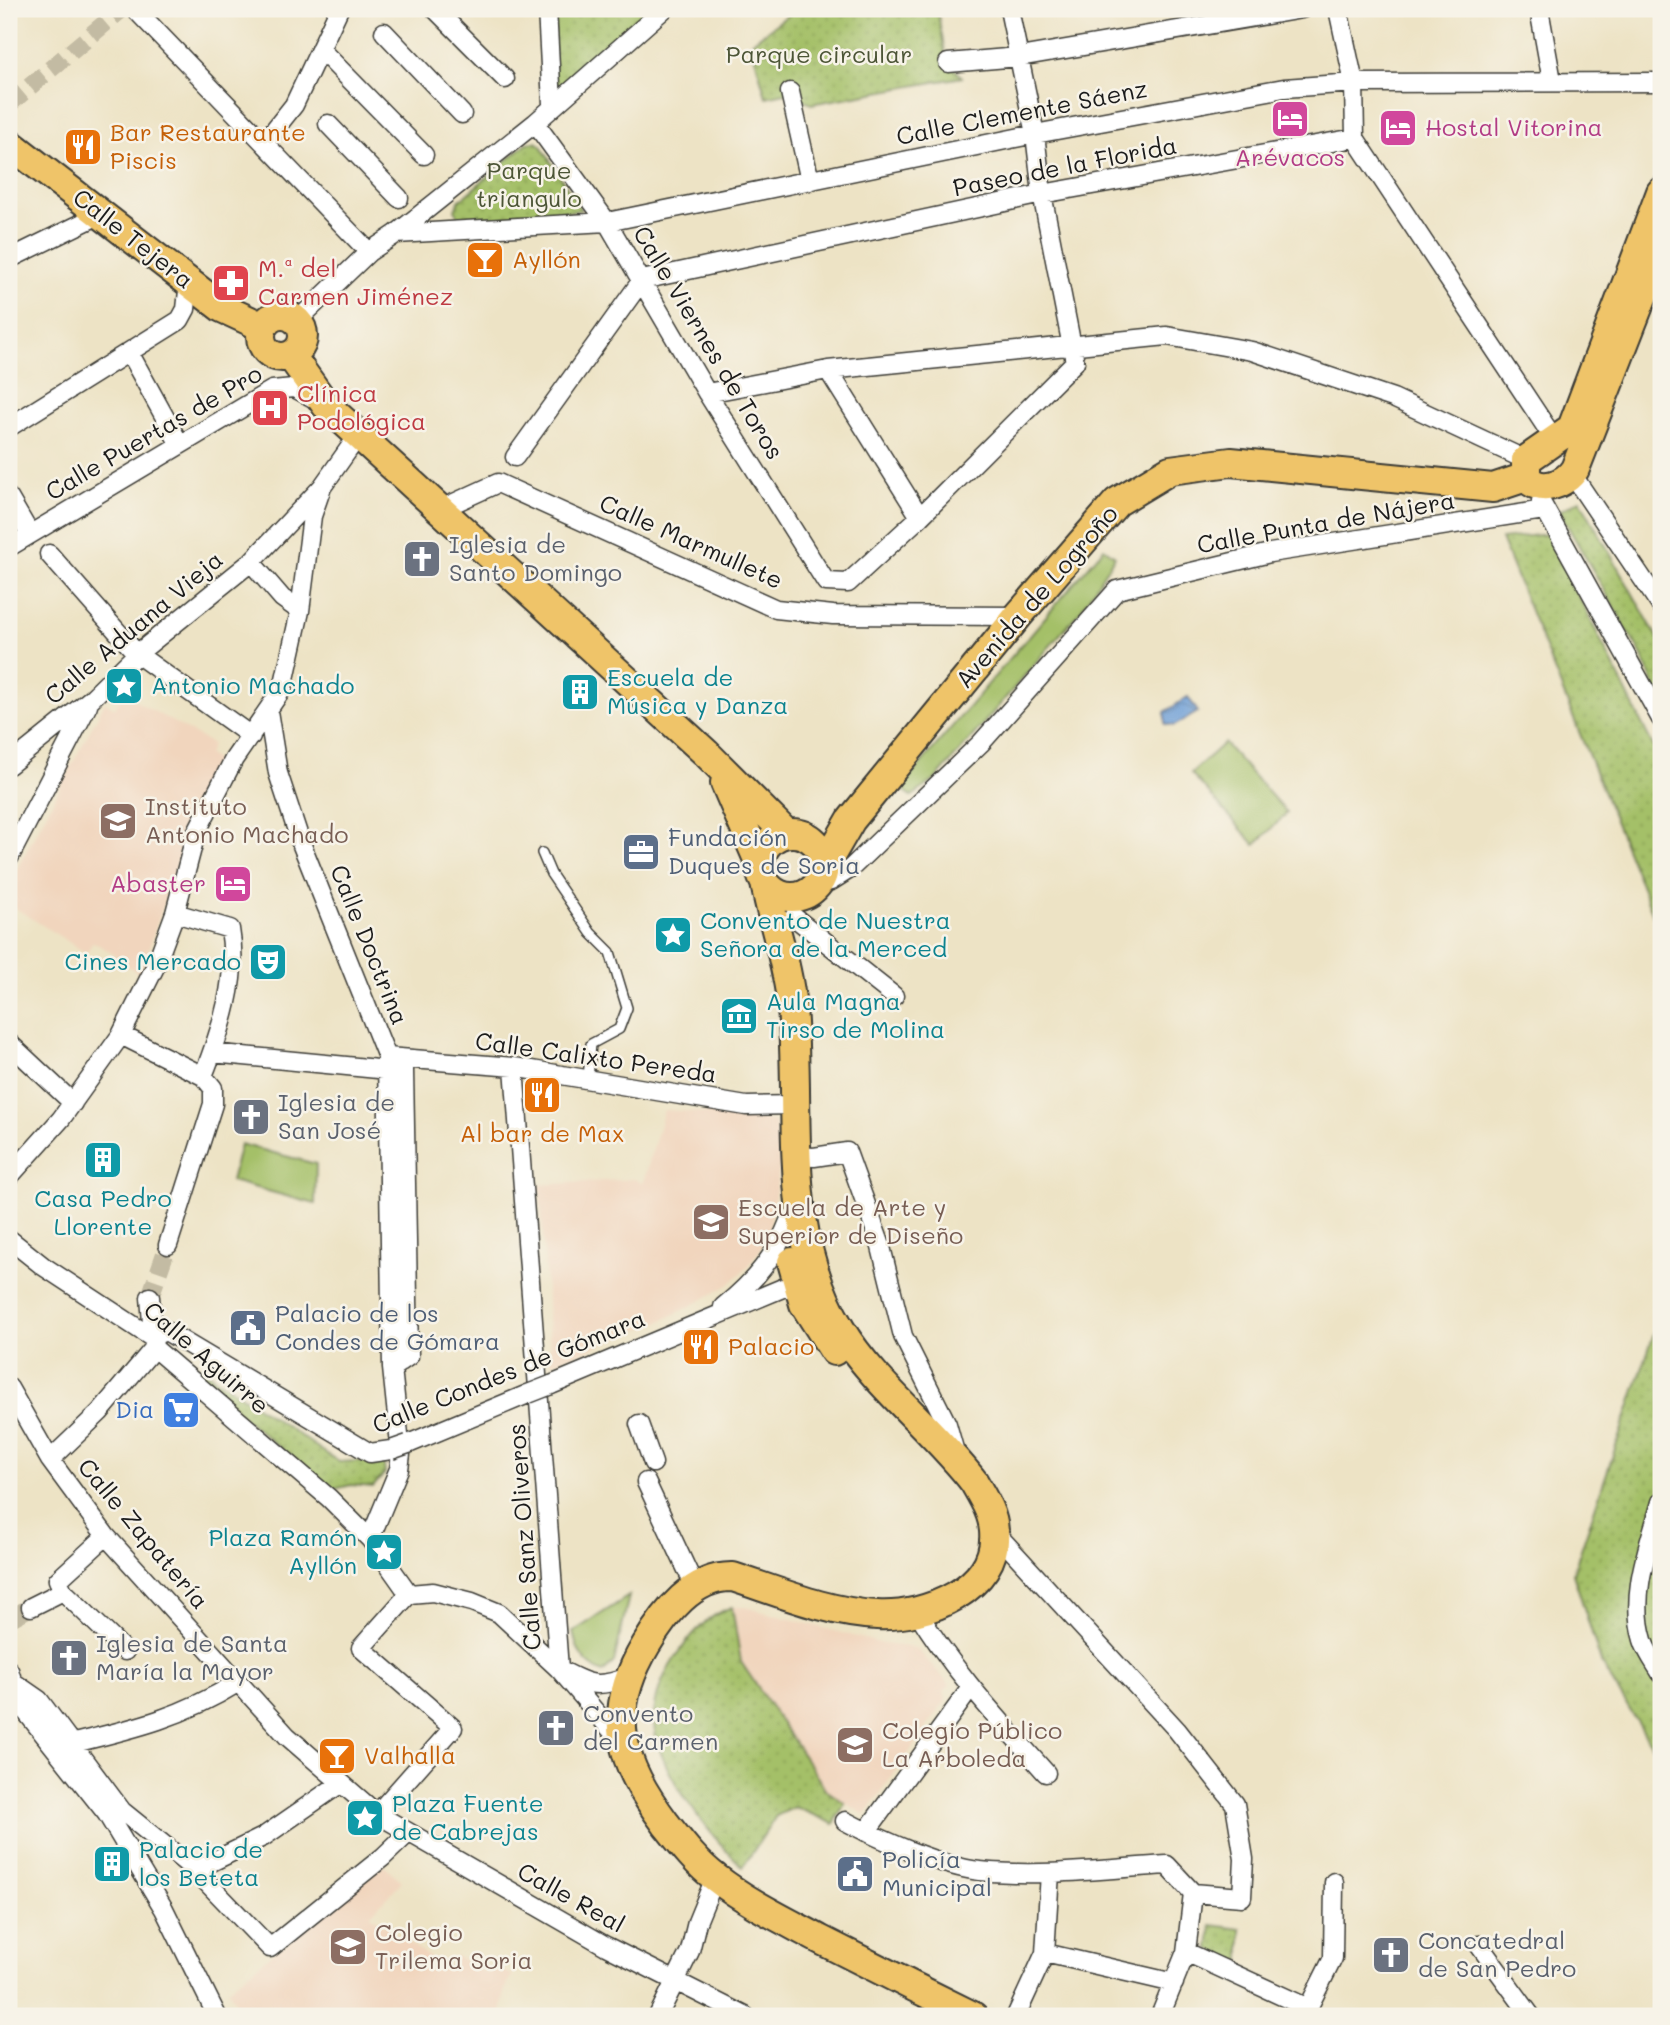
<svg xmlns="http://www.w3.org/2000/svg" width="1670" height="2025" viewBox="0 0 1670 2025" font-family="Mali,sans-serif">
<style>
.built{fill:#f1d5bd}
.green{fill:#a4c067;stroke:#606e42;stroke-width:2}
.park{fill:url(#park-dots);stroke:#606e42;stroke-width:2}
.water{fill:url(#water-waves);stroke:#445c79;stroke-width:2}
.lines{fill:none;stroke-linecap:round;stroke-linejoin:round}
.street-tunnel{stroke:#c3bba3;stroke-width:18;stroke-dasharray:18 9;stroke-linecap:butt}
.lane-casing{stroke:#3b3a35;stroke-width:12}
.street-casing{stroke:#3b3a35;stroke-width:21}
.primary-casing{stroke:#3b3a35;stroke-width:32}
.lane{stroke:#fff;stroke-width:9}
.street{stroke:#fff;stroke-width:18}
.primary{stroke:#efc469;stroke-width:28}
.street-bridge-casing{stroke:#3b3a35;stroke-width:21;stroke-linecap:butt}
.street-bridge{stroke:#fff;stroke-width:18}
.labels{text-anchor:middle;stroke-width:5;stroke-linejoin:round;paint-order:stroke}
.park-label{font-size:24px;fill:#4c5536;stroke:#f7f3e8}
.street-label{font-size:24px;fill:#1c1c1c;stroke:#f7f3e8}
.hotel-label{font-size:24px;fill:#b23c85;stroke:#f7f3e8;text-anchor:start}
.food-label{font-size:24px;fill:#c56008;stroke:#f7f3e8;text-anchor:start}
.health-label{font-size:24px;fill:#be3a42;stroke:#f7f3e8;text-anchor:start}
.worship-label{font-size:24px;fill:#5b616d;stroke:#f7f3e8;text-anchor:start}
.culture-label{font-size:24px;fill:#0d838f;stroke:#f7f3e8;text-anchor:start}
.education-label{font-size:24px;fill:#785e54;stroke:#f7f3e8;text-anchor:start}
.service-label{font-size:24px;fill:#4e5e75;stroke:#f7f3e8;text-anchor:start}
.shop-label{font-size:24px;fill:#366cbe;stroke:#f7f3e8;text-anchor:end}
</style>
<defs>
<pattern id="park-dots" width="8" height="8" patternUnits="userSpaceOnUse" patternTransform="scale(1.75)"><rect width="8" height="8" fill="#a4c067"/><path d="M2 2h.1M6 6h.1" fill="none" stroke="#8da459" stroke-width="1.8" stroke-linecap="round"/></pattern>
<pattern id="water-waves" width="16" height="10" patternUnits="userSpaceOnUse" patternTransform="scale(1.75)"><rect width="16" height="10" fill="#6c9dd6"/><path d="M0 5q4-4 8 0t8 0" fill="none" stroke="#587fad"/></pattern>
</defs>
<rect width="100%" height="100%" fill="#f7f3e8"/>
<filter id="ink" filterUnits="userSpaceOnUse"><feTurbulence type="fractalNoise" baseFrequency=".0143" numOctaves="2"/><feDisplacementMap in="SourceGraphic" scale="14" xChannelSelector="R" yChannelSelector="G"/><feConvolveMatrix kernelMatrix="1 2 1 2 8 2 1 2 1" color-interpolation-filters="sRGB"/></filter>
<filter id="wash" filterUnits="userSpaceOnUse"><feTurbulence type="fractalNoise" baseFrequency=".00686" numOctaves="4" result="noise"/><feDisplacementMap in="SourceGraphic" scale="28" xChannelSelector="R" yChannelSelector="G"/><feGaussianBlur stdDeviation="1.57" result="paint"/><feColorMatrix in="noise" values="0 0 0 0 0 0 0 0 0 0 0 0 0 0 0 0 0 1.4 0 .05"/><feComposite in="paint" operator="in"/></filter>
<g filter="url(#wash)">
<rect width="100%" height="100%" fill="#ede3c5"/>
<path class="built" d="M123 694 212 744 208 755 222 764 186 837 140 975 106 949 93 942 86 953 9 904V884L105 702 115 708Z
M664 1110 743 1115 775 1122 780 1164 768 1238 748 1267 728 1285 700 1301 659 1322 551 1364 540 1185 635 1179 643 1184Z
M732 1607H745L883 1644 916 1648 950 1685 944 1691 946 1700 865 1815 826 1790 741 1661Z
M383 1865 402 1881 370 1915 447 1970 456 1956 487 1974 493 1967 513 1975 505 1988 501 2016H244L228 1989Z"/>
<path class="green" d="M1104 548 1115 556 1081 610 935 780 912 796 900 788Z
M1224 743 1287 813 1255 845 1191 773Z
M240 1144 316 1164 315 1204 231 1181Z
M629 1596 614 1662 603 1673C583 1664 577 1651 573 1632Z"/>
<path class="park" d="M555 9H664L552 104Z
M796 9H937L946 58 962 77 811 104 790 92 766 97 751 43Z
M536 142 541 146 581 210 474 223 459 220 455 209 459 201 527 143Z
M1580 500 1661 644V702L1643 658 1559 511Z
M1548 534 1661 762V934L1501 539Z
M1661 1313V1760L1602 1665 1573 1573Z
M166 1345 339 1462 383 1460 385 1473 373 1487 351 1485 331 1490 164 1352Z
M732 1607 741 1662 826 1790 845 1803 834 1824 795 1807 776 1816 743 1867C710 1836 653 1766 654 1719 654 1693 665 1671 680 1651 694 1631 709 1615 732 1607Z
M1212 1925 1241 1929V1966L1209 1948Z"/>
<path class="water" d="M1188 697 1198 712 1174 726 1165 724V712Z"/>
</g>
<g filter="url(#ink)">
<g class="lines">
<path class="street-tunnel" d="M9 104 122 9
M9 749V750
M150 1297 168 1245
M9 1619 31 1607"/>
<defs>
<path id="lane" d="M542 853 551 874 591 933 610 952 627 1008 619 1029 591 1044 588 1079"/>
<path id="street" d="M135 9 369 252
M435 9 505 79
M547 9 552 104
M1338 9 1354 83 1355 138
M1539 9 1552 81
M384 32 462 114
M320 49 424 155
M948 63 1019 57 1302 9
M790 92 810 181
M535 123 607 222 707 393 826 582 848 583 920 517 1075 362 1042 194 1035 134 1009 9
M328 124 399 198
M264 143 294 105 339 9
M396 234 607 222 1035 134 1284 88 1354 83 1661 82
M9 259 101 214
M297 321 369 252 396 234 535 123 664 9
M130 354 179 443
M828 370 920 517
M707 393 828 370 1167 336 1252 351 1393 398 1526 460
M9 427 180 320 186 309 189 282
M515 457 642 280 1042 194 1355 138 1556 442
M1572 474 1661 606
M9 498 30 534
M1541 502 1661 719
M441 509 498 483 776 609 833 615 1018 616
M9 547 272 390 294 388 319 401
M49 554 137 654 251 736
M251 562 282 598 300 611
M268 711 278 773 301 843 387 1057 392 1368 401 1454 399 1469 370 1539
M9 765 91 699 137 654 251 562 322 487 358 436
M9 858 88 705
M818 884 831 881 850 869 981 743 1117 590 1270 553 1544 510
M794 917 894 996
M121 1035 203 1076C221 1031 239 978 230 929L175 913
M9 1043 73 1103
M212 1053 388 1070
M387 1057 514 1067 746 1106 797 1105
M387 1057 404 1070 409 1356 392 1368
M514 1067 559 1669C588 1685 597 1689 628 1677
M797 1156 814 1157 847 1152 880 1243 903 1336 947 1424 956 1456
M9 1177 61 1119 121 1035 155 967 175 913 196 833 234 759 283 688 300 611 312 516 322 487
M9 1239 43 1266 151 1337
M168 1245 213 1104V1088L203 1076
M150 1297 154 1348 329 1498 370 1539 409 1594
M723 1307C754 1282 776 1256 790 1219
M151 1337 166 1331 370 1453 391 1450
M551 1385 785 1287 807 1291
M9 1388 50 1460 106 1536 287 1736 377 1814 606 1946 745 2016
M639 1424 653 1463
M408 1444 528 1394
M50 1460 100 1412 154 1348
M646 1482 695 1587
M1661 1502C1649 1546 1629 1594 1643 1640 1646 1651 1655 1663 1661 1673
M63 1591 125 1651
M31 1607 63 1591 58 1580 106 1536
M917 1611C953 1671 1000 1721 1046 1773
M9 1670 19 1703 107 1814 164 1909 217 2016
M9 1685 13 1682 39 1700 122 1811 195 1870 270 1948 383 1857 407 1834
M74 1743C136 1728 182 1717 237 1683
M377 1814 453 1728 361 1648 409 1594 433 1592 472 1602 499 1613 559 1669 624 1745
M845 1821C879 1839 942 1867 980 1871 1042 1877 1105 1869 1167 1865L1193 1893 1242 1897 1244 1859 1235 1804 1177 1730 994 1531
M866 1832 970 1689
M195 1870 263 1837 341 1783
M1479 1945 1531 2016
M1186 1952 1308 2008 1333 1958 1334 1882
M1045 1953 1174 1983
M658 2016 690 1951 697 1922 715 1878
M1016 2016 1045 1953 1050 1873
M1160 2016 1186 1952 1193 1893"/>
<path id="primary" d="M9 143 222 308 263 327
M1661 192 1572 428 1526 460V477C1539 494 1565 485 1575 469L1661 249
M261 336a21 21 0 1 1 42 0a21 21 0 1 1-42 0Z
M291 356 326 405 706 753 786 833
M725 783 759 862
M760 865a32 32 0 1 1 64 0a32 32 0 1 1-64 0Z
M825 865 851 820 1018 616 1117 502 1170 470 1231 462 1493 488 1526 477
M765 883C773 925 788 965 792 1008 801 1117 781 1233 841 1330 873 1383 935 1431 974 1482 983 1498 993 1513 994 1531 999 1589 925 1618 877 1615 829 1613 779 1592 733 1577 693 1576 665 1613 646 1645 604 1715 620 1762 666 1824 681 1843 697 1864 716 1878 748 1903 786 1921 821 1940 872 1966 922 1991 973 2016
M792 1262 804 1304 834 1351"/>
</defs>
<use href="#lane" class="lane-casing"/>
<use href="#street" class="street-casing"/>
<use href="#primary" class="primary-casing"/>
<use href="#lane" class="lane"/>
<use href="#street" class="street"/>
<use href="#primary" class="primary"/>
<defs>
<path id="street-bridge" d="M528 1394 551 1385
M391 1450 408 1444"/>
</defs>
<use href="#street-bridge" class="street-bridge-casing"/>
<use href="#street-bridge" class="street-bridge"/>
</g>
</g>
<defs>
<symbol id="hotel-square" viewBox="-11 -11 22 22"><rect x="-9" y="-9" width="18" height="18" rx="4" fill="#d1479c" stroke="#f7f3e8"/><path d="M-6-4.5h1.5V1H6V5H4.5V3h-9V5H-6ZM-4 0a1.8 1.8 0 1 1 3.6 0ZM.5 0V-2.5h3Q6-2.5 6 0Z" fill="#fff"/></symbol>
<symbol id="restaurant-square" viewBox="-11 -11 22 22"><rect x="-9" y="-9" width="18" height="18" rx="4" fill="#e8710a" stroke="#f7f3e8"/><path d="M-5-6h1v4h1v-4h1v4h1v-4h1v5L-1.5 .5V6h-2V.5L-5-1ZM5-6V6H3V1.5H1.5Q1.5-4 5-6Z" fill="#fff"/></symbol>
<symbol id="bar-square" viewBox="-11 -11 22 22"><rect x="-9" y="-9" width="18" height="18" rx="4" fill="#e8710a" stroke="#f7f3e8"/><path d="M-6-5H6L.8 .8V4.5H3.5V6h-7V4.5H-.8V.8Z" fill="#fff"/></symbol>
<symbol id="pharmacy-square" viewBox="-11 -11 22 22"><rect x="-9" y="-9" width="18" height="18" rx="4" fill="#e0444e" stroke="#f7f3e8"/><path d="M-2-6h4v4h4v4h-4v4h-4v-4h-4v-4h4Z" fill="#fff"/></symbol>
<symbol id="hospital-square" viewBox="-11 -11 22 22"><rect x="-9" y="-9" width="18" height="18" rx="4" fill="#e0444e" stroke="#f7f3e8"/><path d="M-5-5h3v3.5h4V-5h3V5h-3V1.5h-4V5h-3Z" fill="#fff"/></symbol>
<symbol id="church-square" viewBox="-11 -11 22 22"><rect x="-9" y="-9" width="18" height="18" rx="4" fill="#6b7280" stroke="#f7f3e8"/><path d="M-1.2-6h2.4v3.5h3.3v2.4h-3.3V6h-2.4V-.1h-3.3v-2.4h3.3Z" fill="#fff"/></symbol>
<symbol id="sight-square" viewBox="-11 -11 22 22"><rect x="-9" y="-9" width="18" height="18" rx="4" fill="#0f9aa8" stroke="#f7f3e8"/><path d="M0-6L1.8-2.2L6-1.7L2.9 1.2L3.7 5.4L0 3.3L-3.7 5.4L-2.9 1.2L-6-1.7L-1.8-2.2Z" fill="#fff"/></symbol>
<symbol id="building-square" viewBox="-11 -11 22 22"><rect x="-9" y="-9" width="18" height="18" rx="4" fill="#0f9aa8" stroke="#f7f3e8"/><path d="M-4-6H4V6H1V3H-1V6H-4ZM-2.5-4.3h1.7v1.8h-1.7ZM.8-4.3h1.7v1.8H.8ZM-2.5-1h1.7V.8h-1.7ZM.8-1h1.7V.8H.8Z" fill="#fff"/></symbol>
<symbol id="school-square" viewBox="-11 -11 22 22"><rect x="-9" y="-9" width="18" height="18" rx="4" fill="#8d6e63" stroke="#f7f3e8"/><path d="M0-5L7-2L0 1L-7-2ZM-4 1L0 2.5L4 1V4Q0 6-4 4Z" fill="#fff"/></symbol>
<symbol id="office-square" viewBox="-11 -11 22 22"><rect x="-9" y="-9" width="18" height="18" rx="4" fill="#5c6f8a" stroke="#f7f3e8"/><path d="M-6-3h4V-5.5h4V-3h4V5H-6ZM-1-4.5V-3h2v-1.5ZM-6 0V1H6V0Z" fill="#fff"/></symbol>
<symbol id="theatre-square" viewBox="-11 -11 22 22"><rect x="-9" y="-9" width="18" height="18" rx="4" fill="#0f9aa8" stroke="#f7f3e8"/><path d="M-5-5.5Q0-4 5-5.5V0Q5 5 0 6Q-5 5-5 0ZM-3.3-2.5H-1v1.5H-3.3ZM1-2.5H3.3v1.5H1ZM-2.8 1Q0 5.5 2.8 1Z" fill="#fff"/></symbol>
<symbol id="museum-square" viewBox="-11 -11 22 22"><rect x="-9" y="-9" width="18" height="18" rx="4" fill="#0f9aa8" stroke="#f7f3e8"/><path d="M0-6L6-3V-2H-6V-3ZM-5-1h2V3h-2ZM-1-1h2V3h-2ZM3-1h2V3H3ZM-6 4H6V6H-6Z" fill="#fff"/></symbol>
<symbol id="university-square" viewBox="-11 -11 22 22"><rect x="-9" y="-9" width="18" height="18" rx="4" fill="#8d6e63" stroke="#f7f3e8"/><path d="M0-5L7-2L0 1L-7-2ZM-4 1L0 2.5L4 1V4Q0 6-4 4Z" fill="#fff"/></symbol>
<symbol id="civic-square" viewBox="-11 -11 22 22"><rect x="-9" y="-9" width="18" height="18" rx="4" fill="#5c6f8a" stroke="#f7f3e8"/><path d="M-.6-6.5H3V-4.5H.6V-3L4-1V1h2V6H-6V1h2V-1L-.6-3ZM-1.2 2.5V6h2.4V2.5Z" fill="#fff"/></symbol>
<symbol id="supermarket-square" viewBox="-11 -11 22 22"><rect x="-9" y="-9" width="18" height="18" rx="4" fill="#3f7fe0" stroke="#f7f3e8"/><path d="M-6-5.5h2.5l.6 2H6L4.5 2H-2.5L-4.4-4H-6ZM-1.5 3.2a1.3 1.3 0 1 0 .1 0ZM3 3.2a1.3 1.3 0 1 0 .1 0Z" fill="#fff"/></symbol>
</defs>
<g fill-rule="evenodd">
<use href="#hotel-square" x="1268" y="97" width="44" height="44"/>
<use href="#hotel-square" x="1376" y="106" width="44" height="44"/>
<use href="#restaurant-square" x="61" y="125" width="44" height="44"/>
<use href="#bar-square" x="463" y="238" width="44" height="44"/>
<use href="#pharmacy-square" x="209" y="261" width="44" height="44"/>
<use href="#hospital-square" x="248" y="386" width="44" height="44"/>
<use href="#church-square" x="400" y="537" width="44" height="44"/>
<use href="#sight-square" x="102" y="664" width="44" height="44"/>
<use href="#building-square" x="558" y="670" width="44" height="44"/>
<use href="#school-square" x="96" y="799" width="44" height="44"/>
<use href="#office-square" x="619" y="830" width="44" height="44"/>
<use href="#hotel-square" x="211" y="862" width="44" height="44"/>
<use href="#sight-square" x="651" y="913" width="44" height="44"/>
<use href="#theatre-square" x="246" y="940" width="44" height="44"/>
<use href="#museum-square" x="717" y="994" width="44" height="44"/>
<use href="#restaurant-square" x="520" y="1073" width="44" height="44"/>
<use href="#church-square" x="229" y="1095" width="44" height="44"/>
<use href="#building-square" x="81" y="1138" width="44" height="44"/>
<use href="#university-square" x="689" y="1200" width="44" height="44"/>
<use href="#civic-square" x="226" y="1306" width="44" height="44"/>
<use href="#restaurant-square" x="679" y="1325" width="44" height="44"/>
<use href="#supermarket-square" x="159" y="1388" width="44" height="44"/>
<use href="#sight-square" x="362" y="1530" width="44" height="44"/>
<use href="#church-square" x="47" y="1636" width="44" height="44"/>
<use href="#church-square" x="534" y="1706" width="44" height="44"/>
<use href="#school-square" x="833" y="1723" width="44" height="44"/>
<use href="#bar-square" x="315" y="1734" width="44" height="44"/>
<use href="#sight-square" x="343" y="1796" width="44" height="44"/>
<use href="#building-square" x="90" y="1842" width="44" height="44"/>
<use href="#civic-square" x="833" y="1852" width="44" height="44"/>
<use href="#school-square" x="326" y="1925" width="44" height="44"/>
<use href="#church-square" x="1369" y="1933" width="44" height="44"/>
</g>
<g class="labels">
<g class="park-label">
<text x="819" y="63">Parque circular</text>
<text x="529" y="179">Parque<tspan x="529" dy="28">triangulo</tspan></text>
</g>
<g class="street-label">
<text transform="translate(1022 113) rotate(-11)" y="8">Calle Clemente Sáenz</text>
<text transform="translate(1065 167) rotate(-11)" y="8">Paseo de la Florida</text>
<text transform="translate(133 239) rotate(38)" y="8">Calle Tejera</text>
<text transform="translate(708 343) rotate(59)" y="8">Calle Viernes de Toros</text>
<text transform="translate(154 433) rotate(-30)" y="8">Calle Puertas de Pro</text>
<text transform="translate(1326 523) rotate(-10)" y="8">Calle Punta de Nájera</text>
<text transform="translate(691 542) rotate(24)" y="8">Calle Marmullete</text>
<text transform="translate(1037 597) rotate(-49)" y="8">Avenida de Logroño</text>
<text transform="translate(134 628) rotate(-40)" y="8">Calle Aduana Vieja</text>
<text transform="translate(369 945) rotate(68)" y="8">Calle Doctrina</text>
<text transform="translate(596 1058) rotate(8)" y="8">Calle Calixto Pereda</text>
<text transform="translate(206 1358) rotate(41)" y="8">Calle Aguirre</text>
<text transform="translate(509 1372) rotate(-22)" y="8">Calle Condes de Gómara</text>
<text transform="translate(143 1534) rotate(50)" y="8">Calle Zapatería</text>
<text transform="translate(525 1537) rotate(-94)" y="8">Calle Sanz Oliveros</text>
<text transform="translate(571 1898) rotate(29)" y="8">Calle Real</text>
</g>
<g class="hotel-label">
<text x="1425" y="136">Hostal Vitorina</text>
<text x="1290" y="166" text-anchor="middle">Arévacos</text>
<text x="206" y="892" text-anchor="end">Abaster</text>
</g>
<g class="food-label">
<text x="110" y="141">Bar Restaurante<tspan x="110" dy="28">Piscis</tspan></text>
<text x="512" y="268">Ayllón</text>
<text x="542" y="1142" text-anchor="middle">Al bar de Max</text>
<text x="728" y="1355">Palacio</text>
<text x="364" y="1764">Valhalla</text>
</g>
<g class="health-label">
<text x="258" y="277">M.ª del<tspan x="258" dy="28">Carmen Jiménez</tspan></text>
<text x="297" y="402">Clínica<tspan x="297" dy="28">Podológica</tspan></text>
</g>
<g class="worship-label">
<text x="449" y="553">Iglesia de<tspan x="449" dy="28">Santo Domingo</tspan></text>
<text x="278" y="1111">Iglesia de<tspan x="278" dy="28">San José</tspan></text>
<text x="96" y="1652">Iglesia de Santa<tspan x="96" dy="28">María la Mayor</tspan></text>
<text x="583" y="1722">Convento<tspan x="583" dy="28">del Carmen</tspan></text>
<text x="1418" y="1949">Concatedral<tspan x="1418" dy="28">de San Pedro</tspan></text>
</g>
<g class="culture-label">
<text x="607" y="686">Escuela de<tspan x="607" dy="28">Música y Danza</tspan></text>
<text x="151" y="694">Antonio Machado</text>
<text x="700" y="929">Convento de Nuestra<tspan x="700" dy="28">Señora de la Merced</tspan></text>
<text x="241" y="970" text-anchor="end">Cines Mercado</text>
<text x="766" y="1010">Aula Magna<tspan x="766" dy="28">Tirso de Molina</tspan></text>
<text x="103" y="1207" text-anchor="middle">Casa Pedro<tspan x="103" dy="28">Llorente</tspan></text>
<text x="357" y="1546" text-anchor="end">Plaza Ramón<tspan x="357" dy="28">Ayllón</tspan></text>
<text x="392" y="1812">Plaza Fuente<tspan x="392" dy="28">de Cabrejas</tspan></text>
<text x="139" y="1858">Palacio de<tspan x="139" dy="28">los Beteta</tspan></text>
</g>
<g class="education-label">
<text x="145" y="815">Instituto<tspan x="145" dy="28">Antonio Machado</tspan></text>
<text x="738" y="1216">Escuela de Arte y<tspan x="738" dy="28">Superior de Diseño</tspan></text>
<text x="882" y="1739">Colegio Público<tspan x="882" dy="28">La Arboleda</tspan></text>
<text x="375" y="1941">Colegio<tspan x="375" dy="28">Trilema Soria</tspan></text>
</g>
<g class="service-label">
<text x="668" y="846">Fundación<tspan x="668" dy="28">Duques de Soria</tspan></text>
<text x="275" y="1322">Palacio de los<tspan x="275" dy="28">Condes de Gómara</tspan></text>
<text x="882" y="1868">Policía<tspan x="882" dy="28">Municipal</tspan></text>
</g>
<g class="shop-label">
<text x="154" y="1418">Dia</text>
</g>
</g>
<rect width="1670" height="2025" fill="none" stroke="#f7f3e8" stroke-width="35"/>
</svg>
